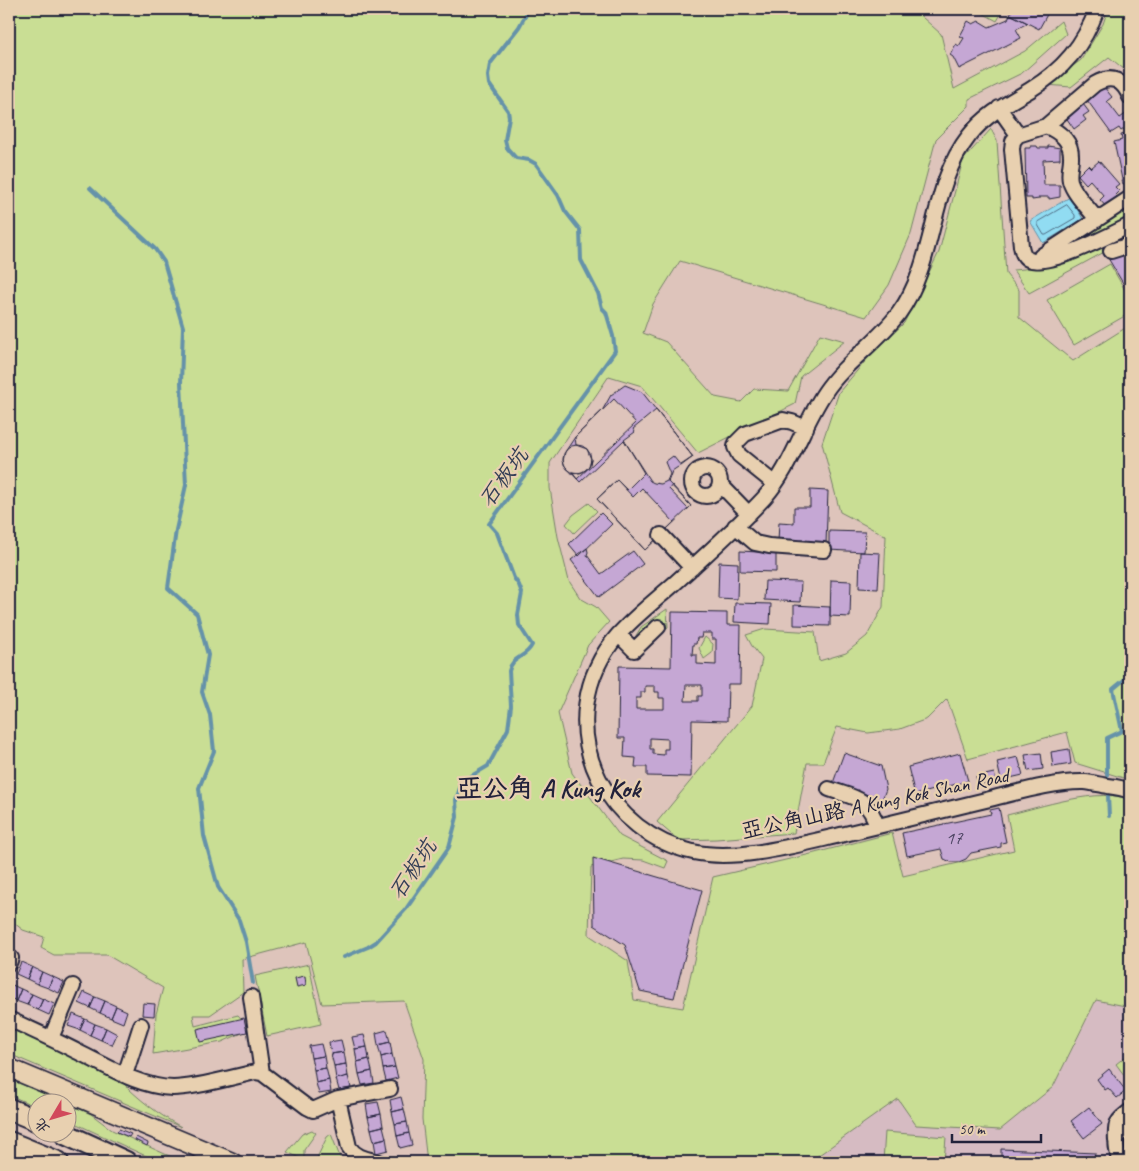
<svg xmlns="http://www.w3.org/2000/svg" width="1139" height="1171" viewBox="0 0 1139 1171" font-family="Caveat,'LXGW WenKai TC',sans-serif">
<style>
.built{fill:#d6bbc2}
.green{fill:#c9de94;stroke:#768068}
.water{fill:#91dcf2;stroke:#6592a9}
.lines{fill:none;stroke-linecap:round;stroke-linejoin:round}
.shore{stroke:#4e6c84;stroke-width:1}
.stream{stroke:#6592a9;stroke-width:4}
.building{fill:#c5a7d4;stroke:#22223b;fill-rule:evenodd}
.minor-casing{stroke:#22223b;stroke-width:18}
.major-casing{stroke:#22223b;stroke-width:21}
.highway-casing{stroke:#22223b;stroke-width:24}
.minor{stroke:#e8d0b0;stroke-width:14}
.major{stroke:#e8d0b0;stroke-width:18}
.highway{stroke:#e8d0b0;stroke-width:20}
.labels{text-anchor:middle;stroke-width:4.5;stroke-linejoin:round;paint-order:stroke}
.number-label{font-size:19px;fill:#4b4361}
.street-label{font-size:21px;fill:#22223b;stroke:#e8d0b0}
.water-label{font-size:22px;font-style:italic;fill:#333e56;stroke:#e8d0b0}
.district-label{font-size:26px;font-weight:bold;fill:#22223b;stroke:#e8d0b0}
</style>
<rect width="100%" height="100%" fill="#dec4bb"/>
<filter id="ink" filterUnits="userSpaceOnUse"><feTurbulence type="fractalNoise" baseFrequency=".02" numOctaves="2"/><feDisplacementMap in="SourceGraphic" scale="10" xChannelSelector="R" yChannelSelector="G"/><feConvolveMatrix kernelMatrix="1 2 1 2 8 2 1 2 1" color-interpolation-filters="sRGB"/></filter>
<g filter="url(#ink)">
<path class="built" d="M1097 1000 1130 1007V1162H809L898 1099 1053 1087Z"/>
<path class="green" d="M9 9H913L941 34 954 89 1025 51 1061 21 1066 34 1022 73 969 99V106L936 139 911 234 889 285 866 317 680 261 653 304 643 333 666 342 715 397 741 402 754 389 788 391 820 334 845 341 801 376 795 404 698 453 642 386 609 376 550 463V488L558 537 569 581 580 598 596 607 609 622 588 645 558 713 572 773 620 836 668 861 665 868 643 860 623 859 591 867 589 935 628 961 634 1000 683 1008 713 877 811 854 892 833 903 876 1014 850 1007 815C1037 808 1102 786 1130 800V1007L1096 1000 1053 1087 1000 1130 916 1125 898 1099 809 1162H427L422 1119 424 1059 404 1001 322 1004 306 942 242 959 243 992 210 1015H193L195 1026 238 1015 251 1029 222 1042 153 1054 156 1014 163 988 107 955H54L41 948 44 937 23 930 9 919Z
M975 9H1004L997 21Z
M1108 9H1130V74L1109 57 1071 87 1047 85 1081 60 1103 24Z
M991 129 997 141 1006 274 1019 290V317L1073 361 1130 325V780L1075 763 1067 732 968 759 947 699 927 719 900 729 868 733 837 727 823 763H807L794 833 716 839 678 840 657 822 752 706 762 659 752 646 746 635 765 629 815 632 819 661 846 653 867 636 883 607 886 536 840 512 822 443 839 392 868 358 904 323 939 252 963 160Z
M1130 205V238L1029 293 1013 270 1024 269 1082 253 1110 229 1069 244Z
M1110 264 1130 299V313L1074 345 1047 300Z
M589 503 597 511 574 533 566 524 573 515Z
M667 609 668 627 641 651 633 641 641 627Z
M705 637 713 644 712 653 704 659 699 648Z
M309 964 321 1024 267 1036 255 976Z
M9 1028 120 1080C138 1099 158 1114 181 1127L9 1054Z
M1130 1053V1083L1116 1064Z
M9 1079 66 1103 38 1104 37 1107 9 1095Z
M68 1104 91 1114 112 1130 176 1159 195 1162H159L68 1120Z
M312 1130 316 1133 304 1150V1160L287 1152 302 1134Z
M885 1132 946 1137 944 1162 883 1161Z
M331 1134 342 1162H315L327 1137Z"/>
<path class="water" d="M1070 197 1083 219 1043 243 1030 221Z"/>
<g class="lines">
<path class="shore" d="M1067 205 1075 215V218L1046 235H1044L1038 225V222Z"/>
<path class="stream" d="M90 188 155 249 164 262 183 327 181 383 186 485 176 530 168 588 197 614 208 655 202 692 210 715 214 751 199 788 204 836 218 887 239 920 246 942 253 983
M1107 775V738L1122 731 1113 689 1130 675
M1108 796 1109 816
M344 957 368 947 376 942 406 909 449 847 457 817 456 800 460 788 468 778 488 766 508 729 511 706 509 671C512 656 526 658 532 645L519 625 518 615 522 593 519 585 514 578 497 533 489 524 615 351 613 336 606 312 602 308 598 293 581 260 580 230 565 211 558 195 536 164 529 160 516 158 507 148 505 140 509 117 508 111 489 84 488 76 490 64 519 27 529 9"/>
</g>
<path class="building" d="M1013 9H1050L1039 29 1010 14Z
M1010 14 1028 23 1016 29 1021 38 959 69 953 57 950 55 956 44 959 46 964 38 960 36 968 21 973 24 979 21 989 27 1008 19Z
M1104 87 1112 97 1107 101 1120 118 1127 113 1130 117V125L1121 131 1119 128 1111 133 1087 100Z
M1083 104 1089 112 1083 116 1086 120 1074 129 1065 116Z
M1130 133V182L1123 184 1114 142 1122 140 1121 135Z
M1031 146H1037L1038 148H1048V146L1060 148V159L1043 160 1044 185H1060V197L1049 199V197H1039V199L1032 200V198H1026L1025 148H1031Z
M1099 161 1119 184 1115 187 1119 191 1115 195 1119 199 1108 209 1100 200 1104 196 1090 180 1086 184 1078 175 1088 165 1091 168Z
M1130 250V295L1108 258Z
M625 385 642 392 693 457 672 471 668 482 691 506 645 550 597 499 617 480 627 490 644 473 624 440 580 482 565 466 563 461 565 452 575 437 602 411 611 395Z
M614 399 636 423 577 479 572 472 580 473 586 470 589 466 591 459 587 449 576 445 575 437Z
M656 410 693 457 681 466 673 456 665 462 670 474 667 481 661 484 654 483 650 481 624 440 635 432 633 429Z
M563 459a14 14 0 1 1 28 0a14 14 0 1 1-28 0Z
M617 480 633 497 642 488 674 522 645 550 597 499Z
M672 485 691 506 688 509 669 489Z
M810 490 828 491 826 544 778 542 779 522 794 523V507H810Z
M601 513 612 524 579 556 569 544Z
M829 531 865 532 864 552 829 550Z
M587 548 588 552 587 555 601 574 633 551 643 564 599 597 571 560Z
M740 551 776 553V572L740 571Z
M860 552 880 553 878 589 859 588Z
M719 562 738 563 737 599 718 598Z
M831 580 851 581 850 617 830 616Z
M765 581 801 582 800 602 764 600Z
M735 603 771 604 770 624 734 622Z
M794 605 830 607V626L794 625Z
M672 612 727 613V625H741L740 684H728L727 721 692 720 691 777 647 776V767H635L636 758 624 757 625 738H618L619 666 671 667ZM702 633H712V639H716V665L697 664V655H692L693 644H696L697 638H701ZM686 685H702V696H698V701H685ZM645 686H655V692H659V698H664V709H636V698H641V692H645ZM650 738 668 739V749H664V755L653 754V749H650Z
M1069 749 1071 764 1053 767 1051 752Z
M844 753 881 766 886 789 882 800 833 783Z
M960 753 968 781 915 795 908 767Z
M1041 753 1043 769 1028 771 1025 755Z
M1018 757 1023 775 1001 780 997 762Z
M994 773 996 781 978 785 976 777Z
M999 808 1006 842 1001 843V847L971 853 966 859 959 862H951L944 859 941 849 907 856 902 833 991 814 990 810Z
M593 858 702 890 674 998 640 991 625 945 594 925Z
M21 962 32 967 27 979 16 974Z
M32 967 42 972 37 984 27 979Z
M42 972 53 977 48 988 37 984Z
M305 976 306 985 297 987 295 978Z
M53 977 64 982 59 993 48 988Z
M10 984 21 989 16 1001 9 997Z
M21 989 32 994 27 1005 16 1001Z
M84 992 95 997 90 1008 79 1003Z
M32 994 43 999 38 1010 27 1005Z
M95 997 105 1001 100 1013 90 1008Z
M43 999 54 1004 49 1015 38 1010Z
M105 1001 116 1006 111 1018 100 1013Z
M143 1003 155 1004 154 1016 142 1015Z
M116 1006 127 1011 123 1023 111 1018Z
M73 1014 85 1019 80 1030 68 1026Z
M244 1018 247 1032 200 1042 197 1029Z
M85 1019 95 1024 90 1035 80 1030Z
M95 1024 106 1028 101 1040 90 1035Z
M106 1028 117 1034 112 1045 101 1040Z
M387 1030 390 1042 378 1045 376 1033Z
M364 1035 367 1047 355 1049 352 1037Z
M341 1040 344 1052 331 1054 329 1042Z
M390 1042 392 1054 381 1057 378 1045Z
M321 1044 324 1056 311 1058 309 1046Z
M367 1047 369 1059 357 1062 355 1049Z
M344 1052 346 1064 334 1066 331 1054Z
M392 1054 395 1067 383 1069 381 1057Z
M324 1056 326 1068 314 1070 311 1058Z
M369 1059 372 1071 359 1074 357 1062Z
M346 1064 348 1076 336 1079 334 1066Z
M395 1067 398 1078 386 1081 383 1069Z
M326 1068 329 1080 316 1083 314 1070Z
M1109 1069 1126 1091 1117 1098 1108 1088 1105 1090 1097 1079Z
M372 1071 374 1083 362 1085 359 1074Z
M348 1076 351 1088 339 1090 336 1079Z
M329 1080 331 1092 319 1094 316 1083Z
M401 1097 404 1109 392 1112 390 1100Z
M378 1102 381 1114 368 1117 366 1104Z
M1089 1107 1102 1124 1084 1138 1071 1121Z
M404 1109 407 1122 395 1124 392 1112Z
M381 1114 383 1126 371 1129 368 1117Z
M407 1122 409 1133 397 1136 395 1124Z
M383 1126 386 1138 374 1141 371 1129Z
M119 1129 131 1134 129 1137 117 1132Z
M409 1133 412 1145 400 1148 397 1136Z
M136 1137 148 1143 147 1146 135 1140Z
M386 1138 388 1150 376 1153 374 1141Z
M1001 1149 1095 1153 1094 1162H1001Z"/>
<g class="lines">
<defs>
<path id="minor" d="M1097 9C1084 45 1063 70 1030 90 1008 103 985 115 969 136 929 187 937 261 899 313 877 343 845 362 825 392 802 426 792 467 764 498 736 528 705 556 675 583 656 600 635 616 618 635 583 675 575 731 599 779 618 816 652 843 693 852 739 862 800 844 845 834 895 822 945 810 994 798 1022 791 1058 781 1085 782 1093 783 1101 785 1108 786 1116 787 1123 788 1130 791
M1130 97C1123 80 1112 74 1095 84L1046 126 1018 135 1013 141 1012 149 1021 246C1022 251 1023 256 1028 259 1046 269 1112 234 1130 225
M999 108 1018 135
M1046 126C1060 132 1072 141 1071 158 1071 166 1068 173 1070 181 1074 195 1089 208 1097 220
M1111 251 1130 245
M1041 256 1130 198
M692 482a14 14 0 1 1 28 0a14 14 0 1 1-28 0Z
M720 484 749 514
M775 484 739 455 735 447 736 443 745 434 783 420 792 422 806 428
M735 526 755 543 769 546 824 550
M661 535 692 568
M619 635 634 650 658 627
M829 789C855 798 868 797 877 826
M9 963 11 958
M251 997 262 1073
M9 1019C32 1030 55 1040 78 1052 107 1066 139 1087 173 1088 196 1088 232 1077 256 1072L262 1073 307 1107 313 1110 338 1099 390 1089
M51 1038 73 986
M125 1075 141 1025
M338 1099 349 1147C356 1158 367 1159 379 1162
M1116 1141C1115 1123 1116 1122 1130 1111
M1119 1162C1116 1141 1112 1139 1130 1125"/>
<path id="major" d="M9 1068 232 1162"/>
<path id="highway" d="M9 1109 38 1121
M65 1134 126 1162
M9 1142 58 1162"/>
</defs>
<use href="#minor" class="minor-casing"/>
<use href="#major" class="major-casing"/>
<use href="#highway" class="highway-casing"/>
<use href="#minor" class="minor"/>
<use href="#major" class="major"/>
<use href="#highway" class="highway"/>
</g>
</g>
<g class="labels">
<g class="number-label">
<text x="954" y="844">17</text>
</g>
<g class="street-label">
<text transform="translate(875 803) rotate(-12)" y="7">亞公角山路 A Kung Kok Shan Road</text>
</g>
<g class="water-label">
<text transform="translate(503 477) rotate(-54)" y="8">石板坑</text>
<text transform="translate(412 869) rotate(-56)" y="8">石板坑</text>
</g>
<g class="district-label">
<text x="548" y="797">亞公角 A Kung Kok</text>
</g>
</g>
<rect width="1139" height="1171" fill="none" stroke="#e8d0b0" stroke-width="30"/>
<rect x="15" y="15" width="1109" height="1141" fill="none" stroke="#22223b" stroke-width="2" filter="url(#ink)"/>
<g transform="translate(52 1118) rotate(232)"><circle r="24" fill="#e8d0b0" stroke="#998a81"/>
<path d="M0-4L9 19L0 12L-9 19Z" fill="#d1495b"/>
<text y="-8" font-size="14" font-weight="bold" text-anchor="middle" fill="#22223b">北</text>
</g>
<path d="M952 1134v8h89v-8" fill="none" stroke="#22223b" stroke-width="2.5"/>
<text x="959" y="1134" font-size="15" fill="#22223b" stroke="#e8d0b0" stroke-width="4" paint-order="stroke">50 m</text>
</svg>
